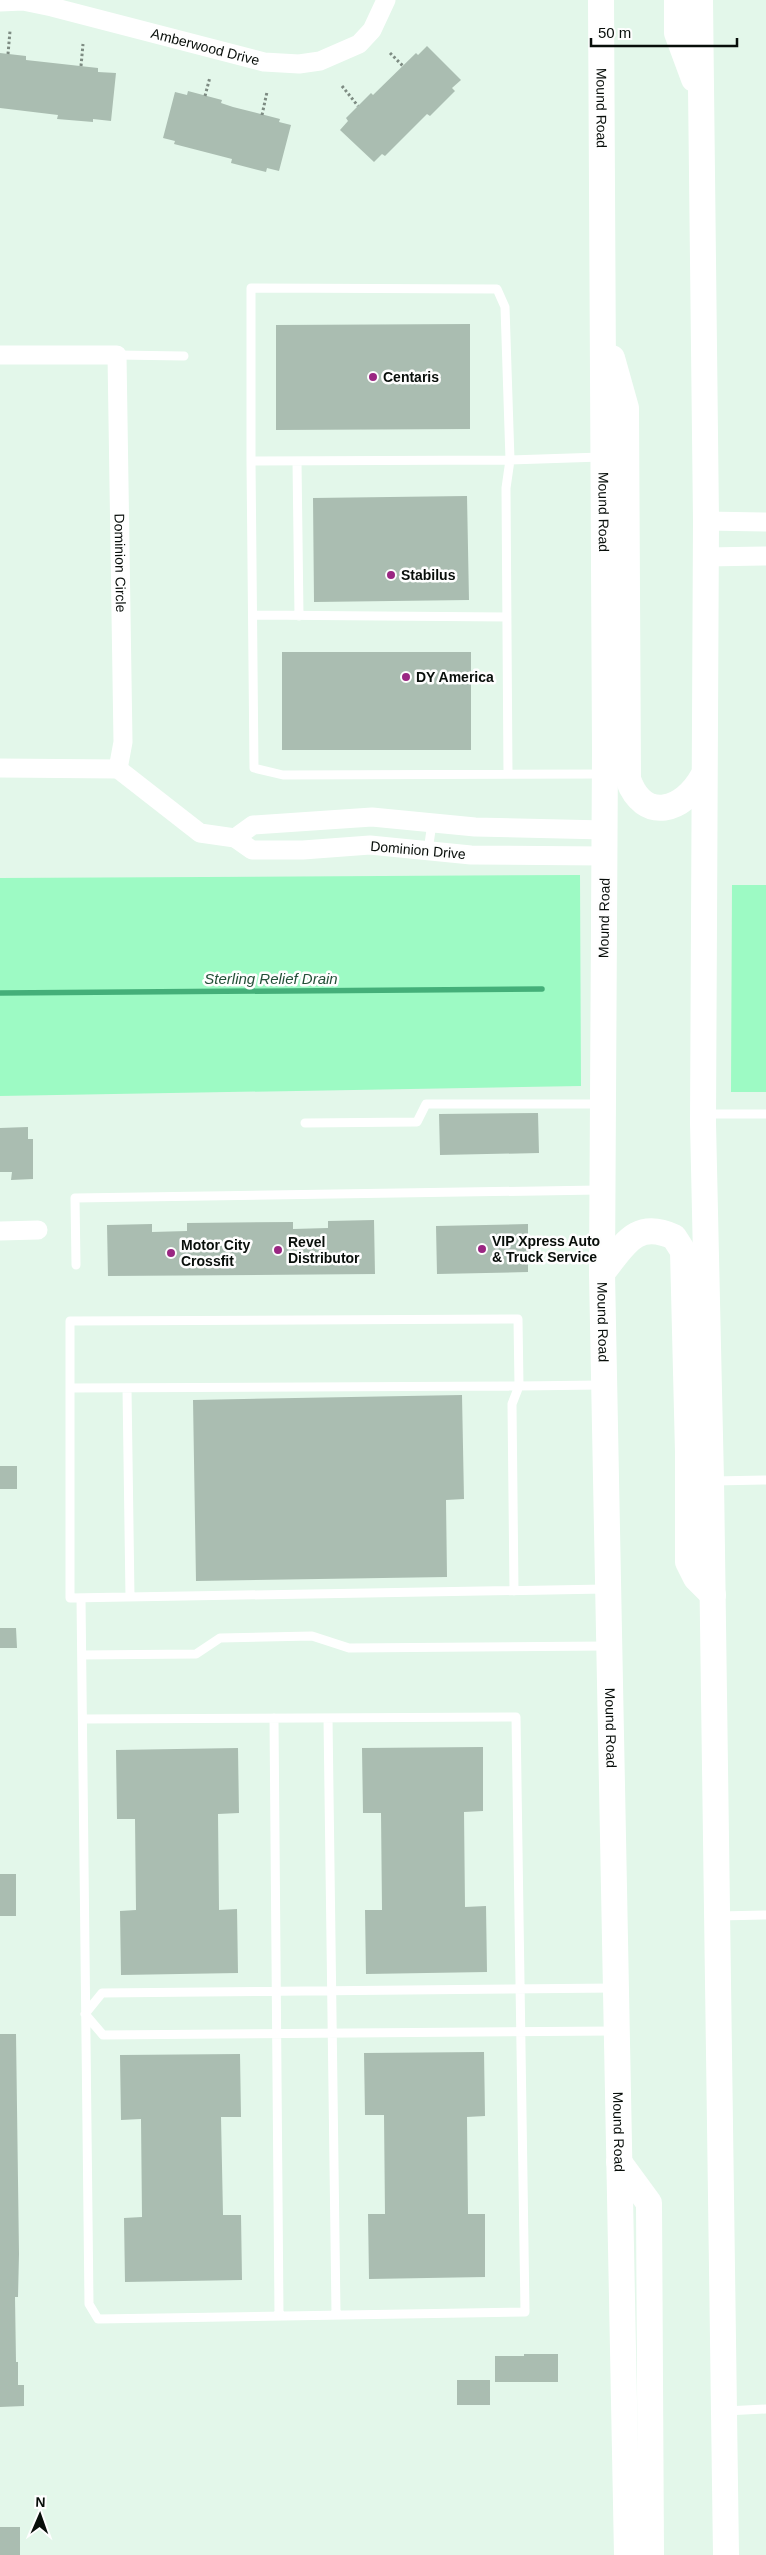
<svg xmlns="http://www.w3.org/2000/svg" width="766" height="2555" viewBox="0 0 766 2555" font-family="Helvetica,sans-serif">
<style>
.green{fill:#9dfac4}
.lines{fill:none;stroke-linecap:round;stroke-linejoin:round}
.stream{stroke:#44af79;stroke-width:5.5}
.building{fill:#aabdb1}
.path{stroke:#7d8b82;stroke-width:3;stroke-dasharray:2.5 2.5;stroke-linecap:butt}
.service{stroke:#fff;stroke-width:9}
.minor{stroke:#fff;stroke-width:19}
.secondary{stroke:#fff;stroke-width:26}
.poi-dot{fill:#9a2682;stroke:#fefefe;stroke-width:2}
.labels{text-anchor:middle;stroke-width:5;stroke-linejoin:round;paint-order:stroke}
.street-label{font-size:14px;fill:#080e0a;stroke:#fefefe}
.poi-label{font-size:14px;font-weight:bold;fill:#080e0a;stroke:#fefefe;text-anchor:start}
.water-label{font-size:15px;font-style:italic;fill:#245038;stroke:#fefefe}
</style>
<rect width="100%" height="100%" fill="#e3f7ea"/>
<path class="green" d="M580 875 581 1086 0 1096V878Z
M732 885H766V1092H731Z"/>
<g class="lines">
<path class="stream" d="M0 993 542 989"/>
</g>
<path class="building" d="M427 46 461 80 452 88 455 91 430 116 427 114 385 156 382 154 374 162 340 130 348 121 346 118 371 93 373 95 416 53 418 55Z
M0 53 26 56V60L98 68V72L116 73 111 121 93 119V122L57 119 58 115 0 108Z
M188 91 222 100 221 103 233 107 280 119 279 122 291 125 279 171 267 168 266 172 231 163 232 159 174 144 175 141 163 138 175 92 187 95Z
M470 324V429L276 430V325Z
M467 496 469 600 314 602 313 498Z
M282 652H471V750H282Z
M538 1113 539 1153 440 1155 439 1114Z
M28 1127V1139H33V1179L11 1180 12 1172H0V1128Z
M374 1220 375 1274 108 1276 107 1225 152 1224V1232L187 1231V1223L293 1222V1229L328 1228V1221Z
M528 1224V1272L437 1274 436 1226Z
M462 1395 464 1499 446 1500 447 1577 196 1581 193 1400Z
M0 1466H17V1489H0Z
M0 1628H16L17 1648H0Z
M483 1747V1811L464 1812 465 1907 486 1906 487 1972 366 1974 365 1910H382L381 1813H363L362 1748Z
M238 1748 239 1813 218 1814 219 1910 237 1909 238 1973 121 1975 120 1911 136 1910 135 1819H117L116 1750Z
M0 1874H16V1916H0Z
M0 2034H16L19 2254 18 2297H15L16 2362H18V2385H24V2406L0 2407Z
M484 2052 485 2116 467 2117 468 2214H485V2277L369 2279 368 2214H385L384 2115H365L364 2053Z
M240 2054 241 2117H221L223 2215H241L242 2280 125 2282 124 2218 142 2217 141 2119 121 2120 120 2055Z
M524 2354H558V2382H495V2356H524Z
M457 2380H490V2405H457Z
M0 2527H20V2555H0Z"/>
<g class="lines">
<path class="path" d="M390 53 403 66
M8 54 10 31
M81 66 83 44
M342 86 358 106
M205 96 210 77
M262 115 267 92"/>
<path class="service" d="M117 355 184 356
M251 461 254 768 283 775 604 774
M297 461 299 616
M253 615 507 617
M508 774 506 488 510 460 505 307 497 289 251 288V461L510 460 601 457
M428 851 432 823
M706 1114H766
M305 1123 417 1122 426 1104H600
M76 1265 75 1198 599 1190
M601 1385 519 1386 518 1319 70 1321V1598L605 1589
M70 1388 519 1386 512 1404 514 1591
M127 1388 130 1597
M714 1481 766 1480
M81 1598C84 1833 86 2069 89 2304L98 2319 525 2312 516 1717 83 1719
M82 1655 196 1654 220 1638 312 1636 349 1648 607 1646
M274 1718 279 2315
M328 1718 336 2313
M719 1916 766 1915
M614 2031 103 2035 85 2014 102 1993 615 1988
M726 2411 766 2409"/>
<g class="minor">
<path id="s1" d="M0 2 23 1 52 7 264 62 299 64 320 61 359 44 372 30 386 0"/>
<path id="s2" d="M0 355H117L123 742 118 769 0 768"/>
<path d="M706 521 766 522"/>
<path d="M706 557 766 556"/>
<path d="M118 769 200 833 235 838"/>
<path d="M604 856 471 855 370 845 303 850H252L235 838 253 825 372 817 475 827 605 830"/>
<path d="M0 1231 38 1230"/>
</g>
<g class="secondary">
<path id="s3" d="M601 0 605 752 602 1273 627 2555"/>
<path d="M677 0V33L694 79"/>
<path d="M700 0 706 521 703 1123 711 1480 726 2555"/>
<path d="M612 358 626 408 628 779C644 824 684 811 703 776"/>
<path d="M602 1273C624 1246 635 1219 674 1237L683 1251 688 1452V1562L696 1578 713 1595"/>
<path d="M619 2162 649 2203 651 2555"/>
</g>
</g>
<g class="poi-dot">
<circle cx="373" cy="377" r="5"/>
<circle cx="391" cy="575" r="5"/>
<circle cx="406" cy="677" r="5"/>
<circle cx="482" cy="1249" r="5"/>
<circle cx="278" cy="1250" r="5"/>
<circle cx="171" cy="1253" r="5"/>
</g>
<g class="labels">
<g class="street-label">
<text dy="5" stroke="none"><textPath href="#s1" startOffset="211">Amberwood Drive</textPath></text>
<text dy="5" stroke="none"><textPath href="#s3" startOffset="108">Mound Road</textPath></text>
<text dy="5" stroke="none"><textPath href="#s3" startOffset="512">Mound Road</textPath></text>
<text dy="5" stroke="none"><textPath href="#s2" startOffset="325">Dominion Circle</textPath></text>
<text transform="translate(418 850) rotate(5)" y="5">Dominion Drive</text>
<text transform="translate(604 918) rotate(-89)" y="5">Mound Road</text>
<text dy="5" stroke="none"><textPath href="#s3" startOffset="1322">Mound Road</textPath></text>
<text dy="5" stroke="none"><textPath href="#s3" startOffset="1728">Mound Road</textPath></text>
<text dy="5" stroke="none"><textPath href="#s3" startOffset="2132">Mound Road</textPath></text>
</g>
<g class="poi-label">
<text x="383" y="382">Centaris</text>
<text x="401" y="580">Stabilus</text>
<text x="416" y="682">DY America</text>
<text x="492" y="1246">VIP Xpress Auto<tspan x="492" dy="16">&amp; Truck Service</tspan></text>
<text x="288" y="1247">Revel<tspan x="288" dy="16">Distributor</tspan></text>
<text x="181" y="1250">Motor City<tspan x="181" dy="16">Crossfit</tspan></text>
</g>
<g class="water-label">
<text x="271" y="984">Sterling Relief Drain</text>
</g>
</g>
<g transform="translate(40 2515) rotate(2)" stroke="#fefefe" stroke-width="4" paint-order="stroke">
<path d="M0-4L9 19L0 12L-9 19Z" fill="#080e0a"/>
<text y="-8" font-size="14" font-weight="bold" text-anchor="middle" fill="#080e0a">N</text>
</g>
<path d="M591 38v8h146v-8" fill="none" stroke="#080e0a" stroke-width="2.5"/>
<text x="598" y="38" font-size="15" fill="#080e0a" stroke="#fefefe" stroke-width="4" paint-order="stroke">50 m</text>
</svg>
